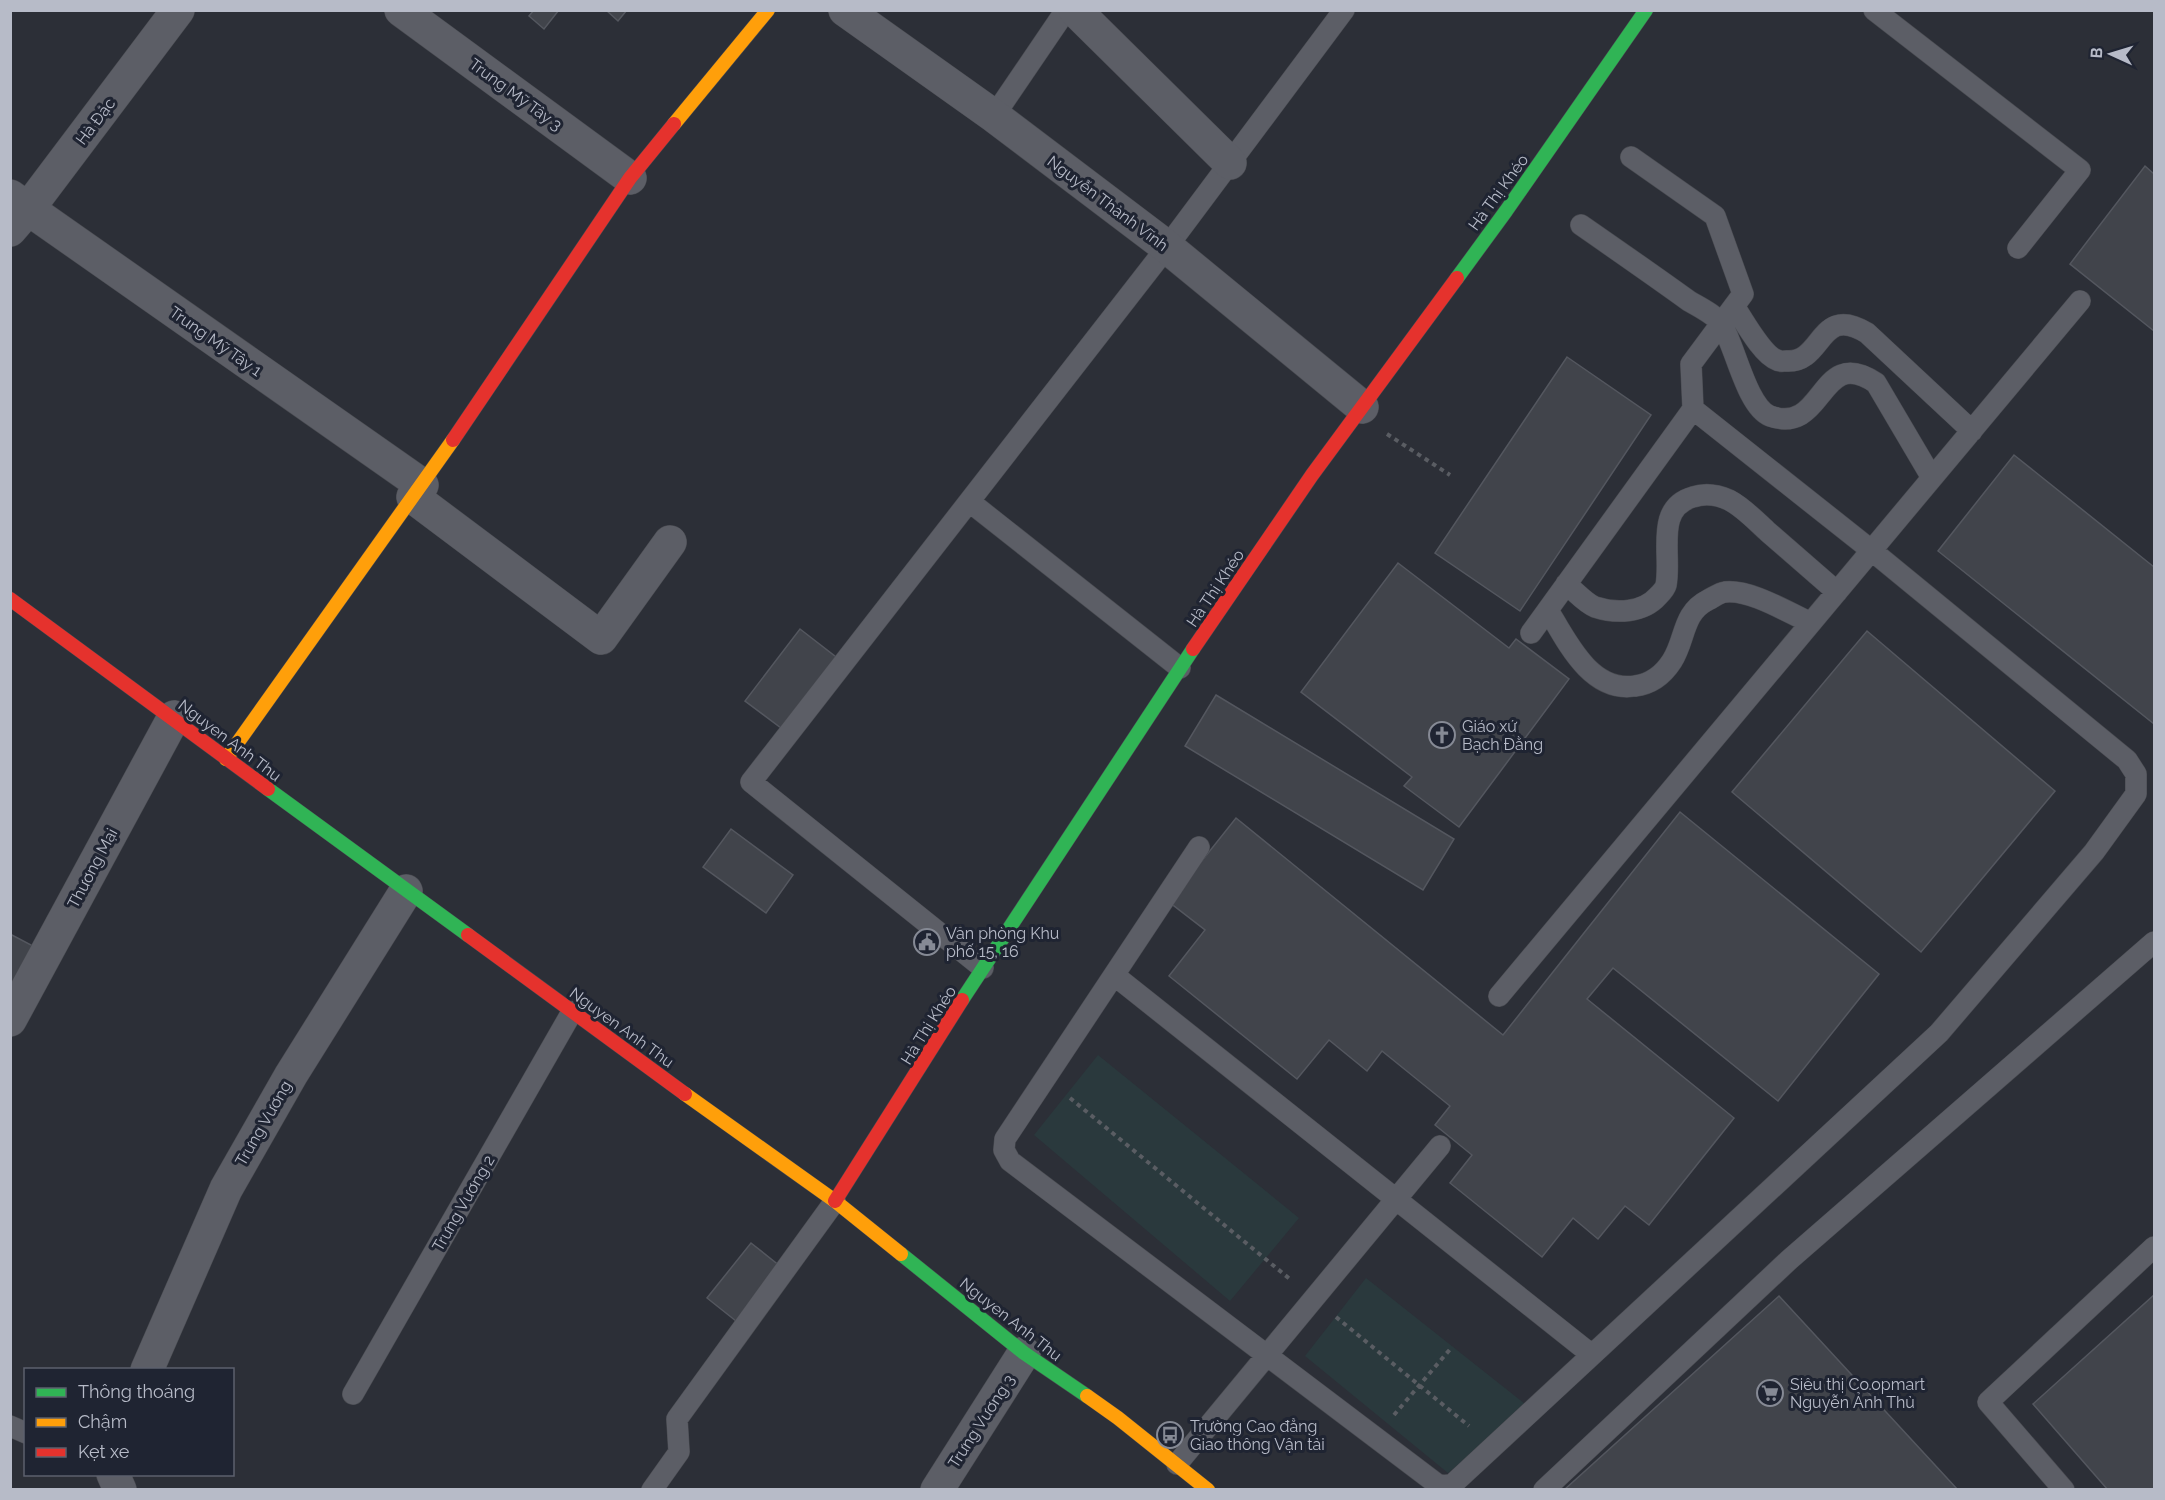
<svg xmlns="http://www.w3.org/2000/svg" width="2165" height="1500" viewBox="0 0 2165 1500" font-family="Raleway,sans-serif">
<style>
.green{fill:#2a393d}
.building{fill:#41444b;stroke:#54575f;stroke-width:1.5}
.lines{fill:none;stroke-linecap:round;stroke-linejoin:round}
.lane-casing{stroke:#484a50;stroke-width:22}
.street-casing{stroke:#484a50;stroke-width:34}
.fast-casing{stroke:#484a50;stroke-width:15}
.slow-casing{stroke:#484a50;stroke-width:15}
.jam-casing{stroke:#484a50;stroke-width:15}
.path{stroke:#5a5d63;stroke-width:4;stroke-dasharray:4.5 4.5;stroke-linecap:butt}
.lane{stroke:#5c5e66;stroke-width:21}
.street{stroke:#5c5e66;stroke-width:33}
.fast{stroke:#30b455;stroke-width:14}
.slow{stroke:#ff9f0a;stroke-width:14}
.jam{stroke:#e5322d;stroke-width:14}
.labels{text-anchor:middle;stroke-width:6;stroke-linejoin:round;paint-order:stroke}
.street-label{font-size:16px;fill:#b7bbc8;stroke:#1f2432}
.poi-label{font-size:16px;fill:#b7bbc8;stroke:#1f2432;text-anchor:start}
</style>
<rect width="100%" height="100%" fill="#2c2f37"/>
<path class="green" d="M1098 1055 1299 1218 1230 1301 1034 1135Z
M1366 1278 1529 1407 1448 1473 1305 1356Z"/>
<path class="building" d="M534 10H559L544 29 529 16Z
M606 10H627L618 21Z
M2145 166 2154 174V331L2070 264Z
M1567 357 1651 415 1520 611 1435 553Z
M2014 455 2154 567V724L1938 551Z
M1398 563 1509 648 1516 639 1569 679 1459 827 1404 786 1412 777 1301 692Z
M800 629 836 657 781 728 745 701Z
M1867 631 2055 791 1921 952 1732 792Z
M1216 695 1454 839 1423 890 1185 746Z
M1680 812 1879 974 1778 1101 1613 968 1587 999 1734 1118 1649 1225 1625 1206 1598 1239 1573 1218 1542 1257 1450 1183 1472 1155 1435 1125 1450 1106 1382 1051 1367 1071 1329 1040 1297 1079 1169 976 1205 930 1169 902 1236 818 1503 1035Z
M731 829 793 875 766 913 703 867Z
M10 934 33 946 10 988Z
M751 1243 780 1266 736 1321 707 1298Z
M2154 1295V1490H2108L2033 1404Z
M1779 1296 1958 1490H1564Z"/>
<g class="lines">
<defs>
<path id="lane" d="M1874 10 2080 170 2018 248
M994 116 1066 10
M1581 225C1617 250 1653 275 1689 301 1699 307 1716 315 1722 325 1735 346 1747 407 1770 416 1826 436 1818 344 1876 383L1932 478
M1734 306C1743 319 1762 355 1777 360 1780 362 1783 361 1786 361 1824 364 1818 303 1867 333L1972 431
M970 502 1180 668
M1566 584C1575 591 1585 603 1595 607 1616 614 1643 613 1658 596 1662 592 1665 589 1666 585 1672 555 1654 508 1693 497 1705 493 1718 495 1729 500 1743 507 1756 521 1768 532 1791 552 1814 572 1837 592
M1548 610C1567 642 1591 693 1635 686 1651 684 1663 675 1672 661 1686 639 1682 613 1708 600 1714 597 1719 593 1725 592 1750 589 1787 612 1811 623
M1531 633 1693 409 1691 364 1743 294 1715 216 1631 157
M1199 847 1005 1139 1004 1150 1010 1161 1437 1484 1446 1486 1454 1483 1939 1033 2094 852 2136 794V774L2127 760 1871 550 1693 409
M983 968 751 782 1167 247 1344 10
M1114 975 1592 1355
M1499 996 2080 301
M353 1394 572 1012
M10 1426 26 1433
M1177 1464 1440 1146
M652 1490 679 1452 677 1419 835 1201
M1544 1490 1789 1260 2154 942
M2064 1490 1988 1402 2154 1247"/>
<path id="street" d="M401 10 630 178
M845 10 994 116 1167 247 1362 407
M1075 10 1230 163
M10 196 422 485
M10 230 28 209 178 10
M413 497 601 638 670 542
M10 1020 174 717
M147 1370 226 1189 291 1075 406 891
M113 1474 120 1490
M937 1490 1024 1353"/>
<path id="fast" d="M1457 278 1506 211 1646 10
M268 789 468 935
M962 1000 1193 649
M901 1254 1024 1353 1087 1396"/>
<path id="slow" d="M674 124 768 10
M226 759 453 440
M685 1094 835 1201 901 1254
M1087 1396 1118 1418 1208 1490"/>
<path id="jam" d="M453 440 630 178 674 124
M10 599 268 789
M1193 649 1312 475 1457 278
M468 935 685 1094
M835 1201 962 1000"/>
</defs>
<use href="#lane" class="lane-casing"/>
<use href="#street" class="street-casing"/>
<use href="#fast" class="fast-casing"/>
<use href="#slow" class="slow-casing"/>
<use href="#jam" class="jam-casing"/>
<path class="path" d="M1387 434 1450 475
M1070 1098 1291 1280
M1336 1317 1469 1426
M1394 1415 1452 1347"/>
<use href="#lane" class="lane"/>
<use href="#street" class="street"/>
<use href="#fast" class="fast"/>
<use href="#slow" class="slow"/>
<use href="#jam" class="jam"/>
</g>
<defs>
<symbol id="church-ring" viewBox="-11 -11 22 22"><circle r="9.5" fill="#1f2432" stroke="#868a95" stroke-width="1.5"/><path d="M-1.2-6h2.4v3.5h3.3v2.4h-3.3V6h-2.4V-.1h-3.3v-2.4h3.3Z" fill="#868a95"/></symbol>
<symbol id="civic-ring" viewBox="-11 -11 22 22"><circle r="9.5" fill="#1f2432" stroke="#868a95" stroke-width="1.5"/><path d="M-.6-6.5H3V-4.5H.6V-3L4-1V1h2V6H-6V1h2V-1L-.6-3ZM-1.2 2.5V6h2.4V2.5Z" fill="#868a95"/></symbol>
<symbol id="supermarket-ring" viewBox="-11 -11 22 22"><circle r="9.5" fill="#1f2432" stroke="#868a95" stroke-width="1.5"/><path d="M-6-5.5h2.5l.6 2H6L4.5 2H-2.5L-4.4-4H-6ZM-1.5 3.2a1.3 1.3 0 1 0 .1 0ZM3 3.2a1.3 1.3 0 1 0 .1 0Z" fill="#868a95"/></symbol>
<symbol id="bus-ring" viewBox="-11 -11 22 22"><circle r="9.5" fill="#1f2432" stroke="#868a95" stroke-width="1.5"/><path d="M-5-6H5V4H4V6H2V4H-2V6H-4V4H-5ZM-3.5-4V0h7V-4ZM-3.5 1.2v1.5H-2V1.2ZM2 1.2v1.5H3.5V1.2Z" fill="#868a95"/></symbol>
</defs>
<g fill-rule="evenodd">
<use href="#church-ring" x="1427" y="720" width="30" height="30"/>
<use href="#civic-ring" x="912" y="927" width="30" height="30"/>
<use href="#supermarket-ring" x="1755" y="1378" width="30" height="30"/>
<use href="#bus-ring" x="1155" y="1420" width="30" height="30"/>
</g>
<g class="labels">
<g class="street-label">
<text transform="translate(516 94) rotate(36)" y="6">Trung Mỹ Tây 3</text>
<text transform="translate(95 121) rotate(-53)" y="6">Hà Đặc</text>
<text transform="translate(1498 192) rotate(-54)" y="6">Hà Thị Khéo</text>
<text transform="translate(1108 203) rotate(37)" y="6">Nguyễn Thành Vĩnh</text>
<text transform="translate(216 341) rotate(35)" y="6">Trung Mỹ Tây 1</text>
<text transform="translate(1215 588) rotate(-56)" y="6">Hà Thị Khéo</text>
<text transform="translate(230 740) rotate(37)" y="6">Nguyen Anh Thu</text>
<text transform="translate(92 868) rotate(-62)" y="6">Thương Mại</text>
<text transform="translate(928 1025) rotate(-58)" y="6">Hà Thị Khéo</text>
<text transform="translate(622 1027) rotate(36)" y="6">Nguyen Anh Thu</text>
<text transform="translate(263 1123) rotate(-60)" y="6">Trưng Vương</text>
<text transform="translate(463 1203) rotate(-60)" y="6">Trưng Vương 2</text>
<text transform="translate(1011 1319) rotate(38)" y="6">Nguyen Anh Thu</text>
<text transform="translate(981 1421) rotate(-57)" y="6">Trưng Vương 3</text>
</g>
<g class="poi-label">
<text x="1462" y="732">Giáo xứ<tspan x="1462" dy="18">Bạch Đằng</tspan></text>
<text x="946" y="939">Văn phòng Khu<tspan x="946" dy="18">phố 15, 16</tspan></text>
<text x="1790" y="1390">Siêu thị Co.opmart<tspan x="1790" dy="18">Nguyễn Ảnh Thủ</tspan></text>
<text x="1190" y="1432">Trường Cao đẳng<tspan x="1190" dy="18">Giao thông Vận tải</tspan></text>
</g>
</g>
<rect width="2165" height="1500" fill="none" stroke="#b7bbc8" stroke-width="24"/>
<rect x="24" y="1368" width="210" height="108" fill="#1f2432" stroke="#5c606e" stroke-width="1.5"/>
<rect x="36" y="1388" width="30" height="9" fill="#30b455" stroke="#5c606e" stroke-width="1.5"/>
<text x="78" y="1398" font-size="18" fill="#b7bbc8">Thông thoáng</text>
<rect x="36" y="1418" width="30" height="9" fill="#ff9f0a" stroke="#5c606e" stroke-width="1.5"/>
<text x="78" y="1428" font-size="18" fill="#b7bbc8">Chậm</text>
<rect x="36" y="1448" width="30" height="9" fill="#e5322d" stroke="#5c606e" stroke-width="1.5"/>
<text x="78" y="1458" font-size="18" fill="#b7bbc8">Kẹt xe</text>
<g transform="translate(2111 54) rotate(274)" stroke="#1f2432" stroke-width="4.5" paint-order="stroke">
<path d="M0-4.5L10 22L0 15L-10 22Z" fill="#b7bbc8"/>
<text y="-9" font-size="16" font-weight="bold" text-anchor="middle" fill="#b7bbc8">B</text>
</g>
</svg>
